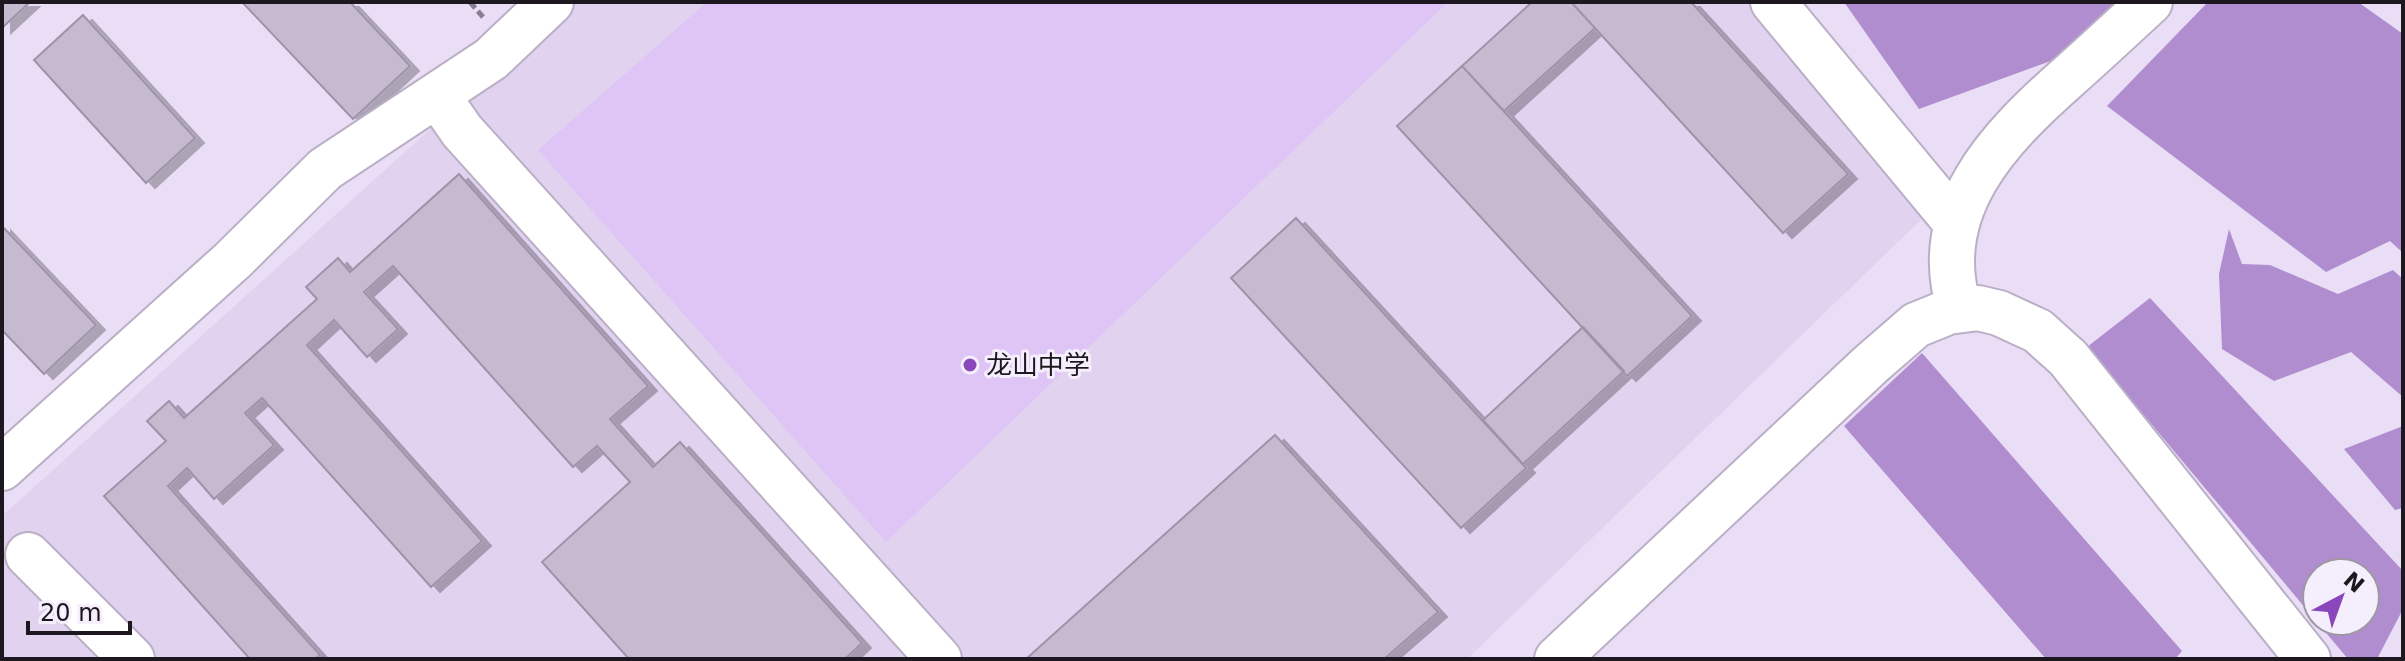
<svg xmlns="http://www.w3.org/2000/svg" width="2405" height="661" viewBox="0 0 2405 661" font-family="'DejaVu Sans','Noto Sans SC',sans-serif">
<style>
.built{fill:#e1d2f0}
.green{fill:#dec5f5}
.forest{fill:#b08dcf;fill-rule:evenodd}
.building{fill:#c6bad1;stroke:#9e93a8;stroke-width:2;filter:url(#shadow)}
.lines{fill:none;stroke-linecap:round;stroke-linejoin:round}
.minor-casing{stroke:#baafc5;stroke-width:48}
.path{stroke:#877f8f;stroke-width:5;stroke-dasharray:8 4;stroke-linecap:butt}
.minor{stroke:#fff;stroke-width:44}
.poi-dot{fill:#8a47bb;stroke:#f5eefc;stroke-width:3}
.labels{text-anchor:middle;stroke-width:6;stroke-linejoin:round;paint-order:stroke}
.poi-label{font-size:26px;fill:#1d1820;stroke:#f5eefc;text-anchor:start}
</style>
<defs>
<filter id="shadow"><feDropShadow dx="9" dy="5" stdDeviation="0" flood-color="#0004"/></filter>
</defs>
<rect width="100%" height="100%" fill="#eadef6"/>
<path class="built" d="M571 2H1747L1928 213 1467 659H2V516Z"/>
<path class="green" d="M707 2H1448L886 542 538 150Z"/>
<path class="forest" d="M1844 2H2119L2059 58 1919 109Z
M2208 2H2358L2403 34V253L2390 241 2326 272 2107 106Z
M2229 229 2242 264 2270 265 2338 294 2393 270 2403 279V397L2351 352 2274 381 2222 349 2219 274Z
M2150 298 2403 571V609L2377 659H2348L2087 347ZM2317 573H2365V621H2317Z
M1922 353 2182 651 2175 659H2046L1844 426Z
M2403 426V508L2395 510 2344 449Z"/>
<path class="building" d="M2 2H30L2 28Z
M242 2H350L410 66 353 119Z
M1532 2H1571L1595 28 1504 111 1462 66Z
M1571 2H1691L1848 174 1783 233Z
M83 15 195 138 146 183 34 60Z
M1462 66 1692 316 1627 376 1397 126Z
M459 174 648 386 610 419 653 467 680 442 862 643 845 659H629L542 562 630 482 597 446 573 467 393 266 364 292 398 329 367 357 334 320 307 345 482 541 431 587 262 398 245 413 274 445 214 499 187 468 168 486 320 655 315 659H250L104 496 166 441 147 421 169 401 184 418 317 299 306 287 338 258 350 272Z
M1296 218 1526 468 1461 528 1231 278Z
M2 226 96 325 44 374 2 330Z
M1583 327 1624 371 1523 464 1483 420Z
M1275 435 1438 612 1384 659H1026Z"/>
<g class="lines">
<defs>
<path id="minor" d="M1773 2 1956 223
M437 95 462 131 939 659
M1960 310C1927 211 2000 137 2068 77 2096 52 2123 27 2150 2
M2 468 232 261 325 169 491 59 551 2
M28 555 132 659
M1557 659 1870 365 1916 325 1948 312 1978 308 1999 313 2038 331 2068 358 2308 659"/>
</defs>
<use href="#minor" class="minor-casing"/>
<path class="path" d="M470 2 483 17"/>
<use href="#minor" class="minor"/>
</g>
<circle class="poi-dot" cx="970" cy="365" r="8"/>
<g class="labels">
<g class="poi-label">
<text x="986" y="374">龙山中学</text>
</g>
</g>
<rect width="2405" height="661" fill="none" stroke="#1d1820" stroke-width="8"/>
<g transform="translate(2341 597) rotate(41)"><circle r="38" fill="#f5eefc" stroke="#9f98a4" stroke-width="2"/>
<path d="M0-6L14 30L0 20L-14 30Z" fill="#8a47bb"/>
<text y="-12" font-size="22" font-weight="bold" text-anchor="middle" fill="#1d1820">N</text>
</g>
<path d="M28 621v12h102v-12" fill="none" stroke="#1d1820" stroke-width="4"/>
<text x="40" y="621" font-size="24" fill="#1d1820" stroke="#f5eefc" stroke-width="6" paint-order="stroke">20 m</text>
</svg>
